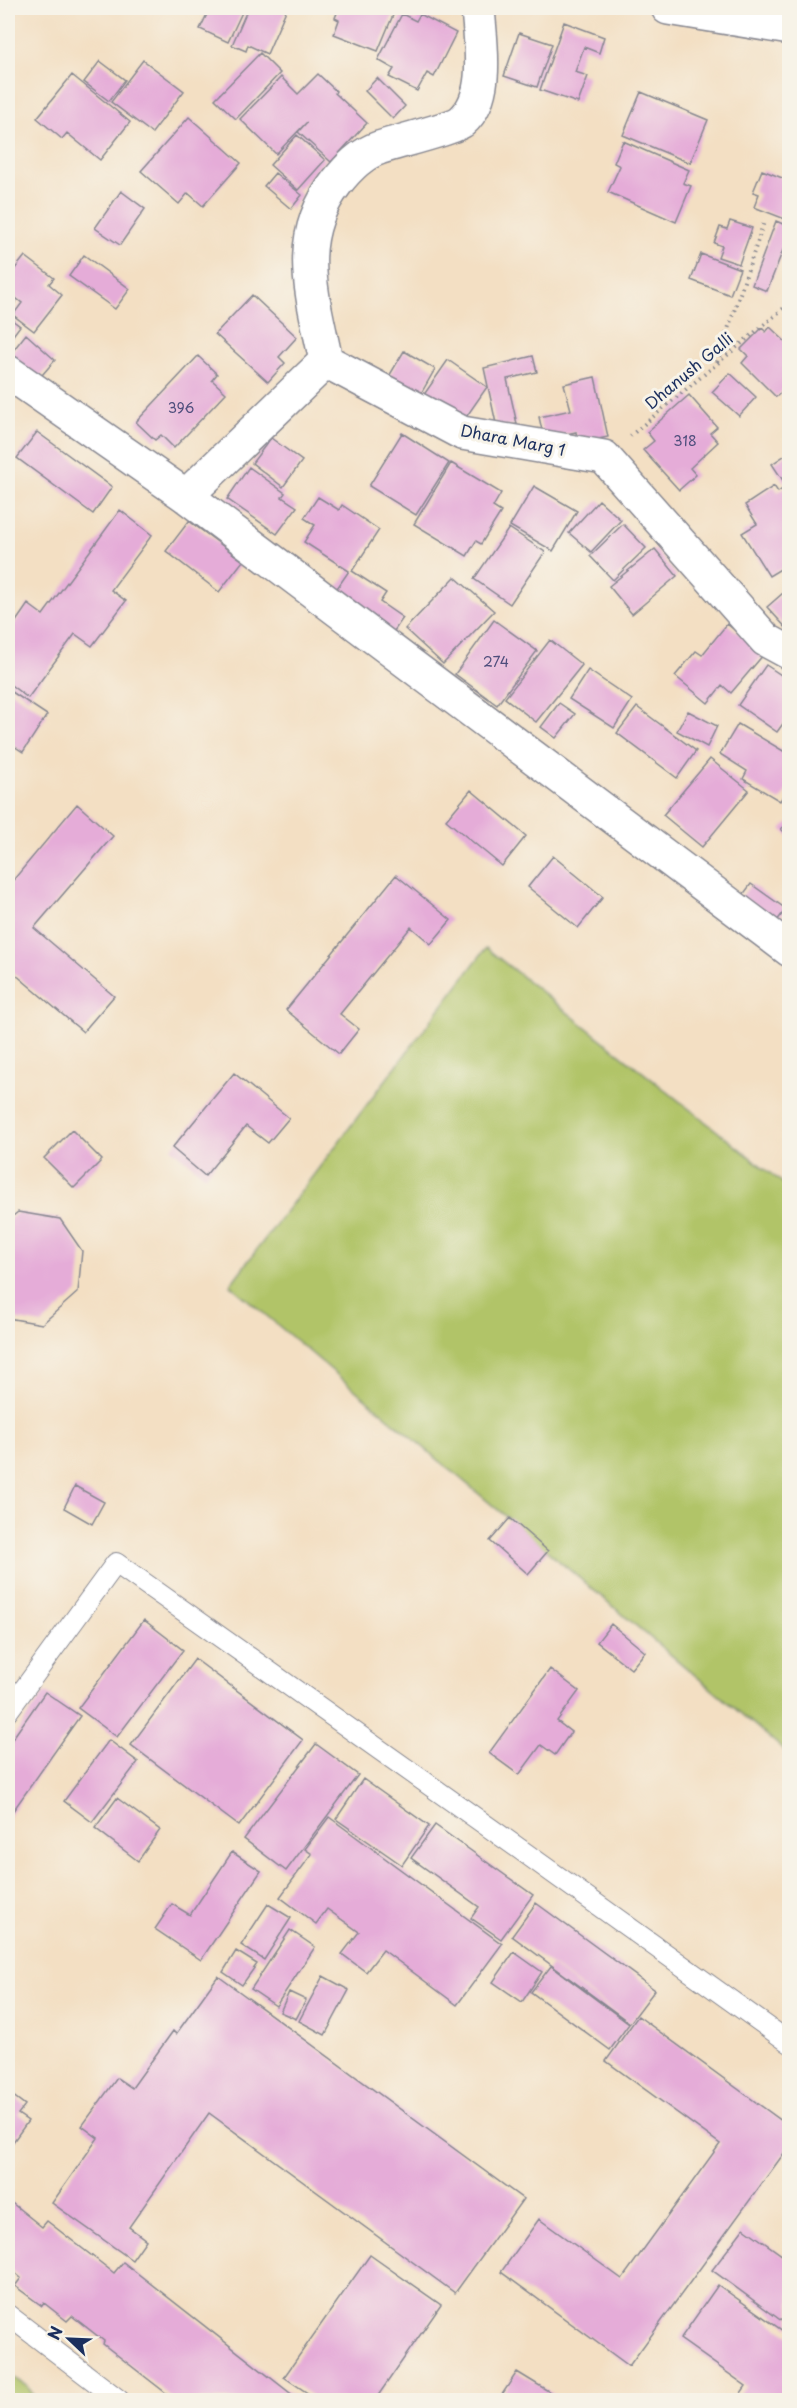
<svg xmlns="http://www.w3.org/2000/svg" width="797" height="2408" viewBox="0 0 797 2408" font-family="'Playpen Sans',sans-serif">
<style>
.green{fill:#b1c468;stroke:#667a63;stroke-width:1.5}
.building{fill:#e5acd8}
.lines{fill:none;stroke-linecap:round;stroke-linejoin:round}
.lane-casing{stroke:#878790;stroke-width:22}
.street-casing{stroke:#878790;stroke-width:36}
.path{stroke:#878790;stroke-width:4;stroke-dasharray:1.5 4.5;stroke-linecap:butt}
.lane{stroke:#fff;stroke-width:20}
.street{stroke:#fff;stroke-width:33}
.labels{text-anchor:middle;stroke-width:6;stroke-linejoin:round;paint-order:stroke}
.number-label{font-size:14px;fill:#4e4e7c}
.street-label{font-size:16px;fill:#1b2f5e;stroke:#f7f3e8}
</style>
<rect width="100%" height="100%" fill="#f7f3e8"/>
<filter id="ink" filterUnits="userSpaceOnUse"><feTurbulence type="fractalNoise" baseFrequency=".0167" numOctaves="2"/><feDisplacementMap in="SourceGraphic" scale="12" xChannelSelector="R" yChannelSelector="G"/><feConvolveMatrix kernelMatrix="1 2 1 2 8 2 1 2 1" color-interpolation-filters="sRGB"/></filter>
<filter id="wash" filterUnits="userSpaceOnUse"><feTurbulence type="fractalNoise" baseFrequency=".008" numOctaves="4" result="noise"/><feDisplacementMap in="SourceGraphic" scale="24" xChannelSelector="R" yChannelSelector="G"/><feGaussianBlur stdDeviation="1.35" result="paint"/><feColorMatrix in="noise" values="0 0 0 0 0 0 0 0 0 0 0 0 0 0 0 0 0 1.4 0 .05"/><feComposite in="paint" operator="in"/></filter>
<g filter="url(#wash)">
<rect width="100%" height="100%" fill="#f3dfc3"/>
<path class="green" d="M486 948 789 1188V1754L230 1285Z
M8 2375 27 2386 37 2400H8Z"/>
<g id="blocks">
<path class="building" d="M210 8H244L228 42 200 29Z
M248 8H287L267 54 248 45 246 51 232 45Z
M339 8H396L378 51 334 34 339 20 335 18Z
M402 14 416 21 420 14 456 33 434 77 427 73 417 91 389 77 394 69 378 60Z
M564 22 604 37 599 53 584 47 575 72 588 76 578 103 540 90Z
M519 33 552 44 537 87 504 76Z
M260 53 280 73 236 119 215 99Z
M143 60 184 91 152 133 111 102Z
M100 61 125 80 109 101 84 82Z
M318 74 336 91 335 93 367 123 331 162 298 132 307 122 276 154 240 119 281 77 298 94Z
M72 75 130 122 100 160 67 133 62 139 37 118Z
M377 78 405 106 393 119 365 91Z
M641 92 708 120 690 163 623 135Z
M189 117 241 163 203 206 188 193 179 204 141 171Z
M297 135 325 160 298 190 270 165Z
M623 141 689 170 683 183 691 186 676 222 608 192 620 166 614 163Z
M762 170 790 181V221L754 207 759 194 753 192Z
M275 173 302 195 291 209 264 186Z
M121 191 145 209 120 245 95 228Z
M730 221 752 228 739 264 718 257 722 246 714 243 720 227 727 229Z
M776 221 790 227V253L783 250 767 291 752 285Z
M701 254 740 269 730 295 691 280Z
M84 255 130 289 115 309 69 276Z
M25 256 54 278 49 284 62 295 34 331 13 315 22 303 8 292V270L10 267 14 270Z
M8 294 16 301 8 313Z
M252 295 297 337 279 357 285 363 268 382 215 334Z
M8 317 20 326 8 342Z
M770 327 790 346V384L776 397 742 363 748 356 741 349 762 328 766 332Z
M26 334 55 360 36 382 8 357Z
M404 351 435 369 419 397 388 378Z
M198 356 217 374 212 380 226 393 174 448 161 435 155 440 136 422Z
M533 356 537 372 507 379 517 424 497 428 484 368Z
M448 360 487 387 462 423 423 396Z
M730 373 756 397 739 416 712 392Z
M595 377 608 437 578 443 576 432 544 439 539 417 571 410 564 384Z
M689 395 717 427 710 433 718 442 690 468 696 475 679 490 643 450 654 441 647 432Z
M37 432 112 487 93 514 17 458Z
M402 433 449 463 416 515 369 486Z
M271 438 302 461 283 487 252 463Z
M790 452V478L784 482 772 464Z
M451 463 501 493 493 507 501 512 481 544 476 541 467 556 414 524Z
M249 467 285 493 282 497 297 507 277 534 227 499Z
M790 484V570L787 565 769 576 742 533 757 524 745 505 774 486 778 492Z
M534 486 577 511 553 551 510 526Z
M318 497 339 510 342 505 379 530 352 571 386 593 380 602 403 618 392 634 333 594 349 571 304 542 315 525 304 518Z
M599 500 621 520 591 552 569 533Z
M120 510 152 535 111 590 126 601 92 646 75 634 28 698 8 683V633L28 604 43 615Z
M189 521 243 561 219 592 166 551Z
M623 524 646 548 613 580 590 556Z
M509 528 545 552 510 604 474 579Z
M655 549 677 576 632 614 609 586Z
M455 577 494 611 443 664 405 629Z
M790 587V632L767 607Z
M494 620 537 651 497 705 455 674Z
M727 624 764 654 731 693 722 685 708 703 675 676 696 651 702 655Z
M550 640 582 665 536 722 505 698Z
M766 665 790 681V714L777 732 738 705Z
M588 670 632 700 614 728 569 699Z
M9 690 47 715 23 752 8 742Z
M559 703 575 714 556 738 541 727Z
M637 707 696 751 677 778 617 733Z
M688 711 717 726 707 747 677 731Z
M738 724 790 755V785L780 801 743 779 747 771 720 754Z
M710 759 749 790 702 847 663 815Z
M471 790 526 836 502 866 446 820Z
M77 804 113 836 34 928 114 996 83 1032 8 968V882L10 884Z
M790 822V837L781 829Z
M553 856 603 897 578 928 528 887Z
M396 875 451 920 431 944 411 927 340 1014 359 1029 339 1054 286 1010Z
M751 884 786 909 774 925 739 900Z
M234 1073 289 1118 268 1143 246 1126 205 1176 172 1148Z
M72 1130 102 1160 74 1188 44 1158Z
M18 1212 60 1219 82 1251 78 1292 42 1324 8 1318V1220Z
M75 1486 104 1502 92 1524 64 1508Z
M510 1518 548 1551 528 1574 490 1541Z
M144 1620 183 1650 117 1737 78 1708Z
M611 1624 645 1652 631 1669 597 1642Z
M195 1659 303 1740 239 1826 131 1745Z
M550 1669 579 1691 557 1721 571 1732 555 1755 541 1745 519 1775 489 1753Z
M45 1692 80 1716 8 1818V1745Z
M109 1740 138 1762 92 1822 64 1801Z
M316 1744 358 1775 286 1871 244 1839Z
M363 1779 429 1826 402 1865 336 1819Z
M117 1798 160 1830 138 1861 95 1828Z
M329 1817 502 1944 457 2005 383 1950 366 1972 342 1954 359 1932 327 1909 316 1924 280 1897 312 1854 305 1849Z
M435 1825 533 1895 501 1939 471 1918 479 1907 411 1858Z
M232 1852 261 1871 201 1960 155 1929 172 1904 190 1915Z
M536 1903 655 1990 630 2023 512 1936Z
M268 1904 291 1918 264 1960 241 1945Z
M290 1930 315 1947 276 2006 251 1989Z
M236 1951 257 1964 242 1985 223 1972Z
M514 1952 542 1972 522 2002 493 1982Z
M551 1966 629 2024 610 2050 531 1992Z
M218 1976 523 2199 455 2293 209 2113 129 2227 146 2240 132 2260 52 2203 98 2138 82 2126 117 2078 132 2088 173 2031 176 2034Z
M323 1976 349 1990 325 2035 299 2021Z
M289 1992 306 2000 296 2019 280 2012Z
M638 2016 790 2127V2145L629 2366 501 2272 539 2219 622 2279 720 2144 606 2061Z
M8 2092 25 2105 18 2114 28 2121 8 2149Z
M8 2200 42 2227 47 2221 114 2273 123 2262 299 2400H175L103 2344 104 2341 72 2316 67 2321 44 2303 42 2306 15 2286 21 2278 8 2267Z
M744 2228 790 2261V2327L712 2270Z
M370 2255 441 2305 375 2400H318L284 2377Z
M718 2285 790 2336V2400H736L746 2386 680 2339Z
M517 2372 563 2400H507L501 2396Z"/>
</g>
</g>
<g filter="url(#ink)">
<use href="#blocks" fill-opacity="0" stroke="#878790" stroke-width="1.5"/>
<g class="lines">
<defs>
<path id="lane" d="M8 1711 116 1563 521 1850 790 2043
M8 2315 119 2400"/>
<path id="street" d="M668 8 790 28
M326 361C313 296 292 239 337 182 348 168 361 154 379 148 393 143 454 128 462 121 491 96 480 41 478 8
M8 372 186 496 790 950
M186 496 326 361 462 433 604 457 766 640 790 653"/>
</defs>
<use href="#lane" class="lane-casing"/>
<use href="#street" class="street-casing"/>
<path class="path" d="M717 362 764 222
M630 436 790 303"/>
<use href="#lane" class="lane"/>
<use href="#street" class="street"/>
</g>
</g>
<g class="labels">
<g class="number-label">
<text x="181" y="413">396</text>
<text x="685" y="446">318</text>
<text x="496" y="667">274</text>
</g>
<g class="street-label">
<text transform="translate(689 371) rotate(-40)" y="6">Dhanush Galli</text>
<text transform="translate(513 440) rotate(11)" y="6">Dhara Marg 1</text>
</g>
</g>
<rect width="797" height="2408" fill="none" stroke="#f7f3e8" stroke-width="30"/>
<g transform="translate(69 2339) rotate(293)" stroke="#f7f3e8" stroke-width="4.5" paint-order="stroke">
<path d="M0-4.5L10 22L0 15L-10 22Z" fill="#1b2f5e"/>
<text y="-9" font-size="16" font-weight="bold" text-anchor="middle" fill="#1b2f5e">N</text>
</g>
</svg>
